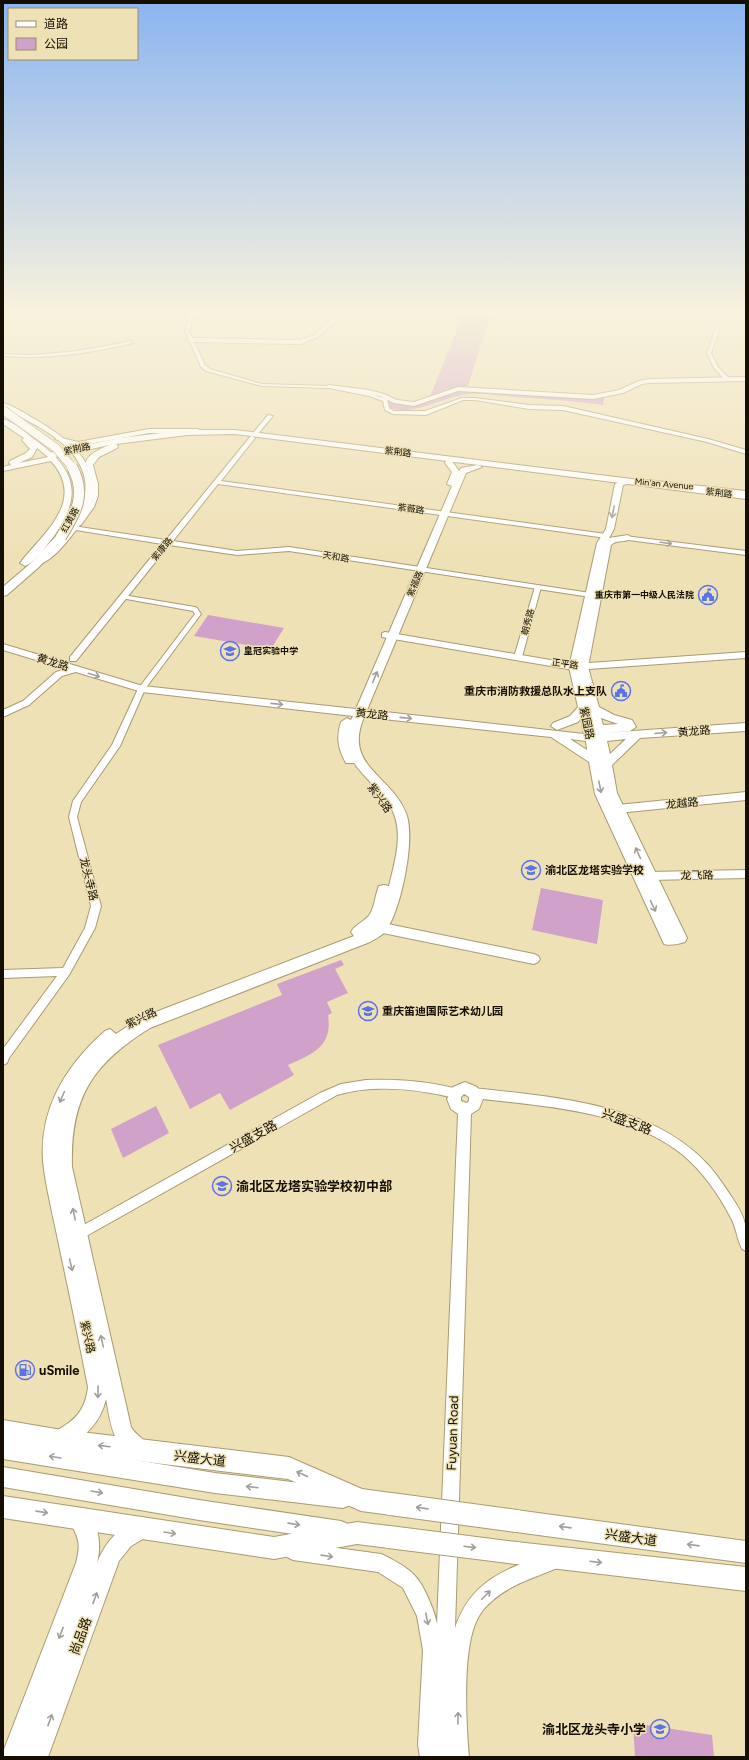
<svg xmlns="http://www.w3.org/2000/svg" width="749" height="1760" viewBox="0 0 749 1760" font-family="Figtree,'Noto Sans SC',sans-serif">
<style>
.green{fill:#d0a2c9}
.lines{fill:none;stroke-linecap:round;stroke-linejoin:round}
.minor-casing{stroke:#a99b72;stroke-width:2}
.tertiary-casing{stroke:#a99b72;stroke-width:2}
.secondary-casing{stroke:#a99b72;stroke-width:2}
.primary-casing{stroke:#a99b72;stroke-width:2}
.trunk-casing{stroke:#a99b72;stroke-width:2}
.minor{fill:#fff;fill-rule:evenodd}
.tertiary{fill:#fff;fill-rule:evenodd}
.secondary{fill:#fff;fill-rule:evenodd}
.primary{fill:#fff;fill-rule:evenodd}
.trunk{fill:#fff;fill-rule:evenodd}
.primary-bridge-casing{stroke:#a99b72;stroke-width:24;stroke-linecap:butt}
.trunk-bridge-far1-casing{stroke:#a99b72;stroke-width:9;stroke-linecap:butt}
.trunk-bridge-casing{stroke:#a99b72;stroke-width:12;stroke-linecap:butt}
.primary-bridge{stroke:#fff;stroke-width:22}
.trunk-bridge-far1{stroke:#fff;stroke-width:8}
.trunk-bridge{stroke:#fff;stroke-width:10}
.oneway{stroke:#a19f9a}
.labels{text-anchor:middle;stroke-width:3;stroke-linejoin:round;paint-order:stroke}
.far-street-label{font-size:9px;fill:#140f02;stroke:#efe1b6}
.far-poi-label{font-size:9px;font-weight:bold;fill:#140f02;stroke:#efe1b6;text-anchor:end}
.street-label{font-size:11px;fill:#140f02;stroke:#efe1b6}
.poi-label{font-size:11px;font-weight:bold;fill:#140f02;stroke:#efe1b6;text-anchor:start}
.near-street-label{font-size:13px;fill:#140f02;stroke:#efe1b6}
.near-poi-label{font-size:13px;font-weight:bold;fill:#140f02;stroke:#efe1b6;text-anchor:start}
</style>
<rect width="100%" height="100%" fill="#efe1b6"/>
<path class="green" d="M464 312 491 313 468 386 447 389 429 399Z
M459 390 604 398 603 405C574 401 545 399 515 397 500 396 485 393 470 394 442 396 418 416 390 408L387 400 390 399C412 417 437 394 459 390Z
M208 615 284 628 271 649 194 636Z
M541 888 603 900 597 944 532 930Z
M341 960 344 965 335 969 348 993 327 1002 332 1013 328 1015C333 1047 312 1054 288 1065L294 1075 230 1110 220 1093 190 1109 158 1045 282 995 277 984Z
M156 1106 169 1133 123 1158 111 1129Z
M633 1723 712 1735 714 1757H635Z"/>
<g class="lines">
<defs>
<path id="minor" d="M190 310H194L189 331 205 365 210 369 262 384 329 386 370 394 387 399 389 408 394 411H425L462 398H475L529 405 563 406 708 439 746 450V454L707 442 563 410 529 409 475 400H463L426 415 393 414 385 410 383 401 369 396 329 388 262 386 206 371 201 367 185 331Z
M291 310H300L339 317 337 318Z
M690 310H694L720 328 711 353 718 367 729 378V380H725L714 368 707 353 716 328Z
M131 341 133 343C90 353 47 360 3 356V354C47 357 88 350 131 341Z
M538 585 541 587 522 657 518 659H515L514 657 535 587Z
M123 595 195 607 197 608 201 614 145 689 120 746 81 802 77 817 101 906 95 928 69 975 9 1058 7 1063 3 1065V1049L57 976 3 978V970L63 968 85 928 91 906 69 817 73 801 112 745 138 689 195 614 193 611 121 598V596Z
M366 1080C396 1079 425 1081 454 1088L458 1090 459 1093 458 1096 454 1098C418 1089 374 1084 337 1095L81 1239 77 1241 73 1239 71 1235 73 1231 320 1093 341 1084Z
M474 1088C562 1098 673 1104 725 1187 732 1198 742 1210 745 1224 748 1232 746 1243 746 1251L742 1249C737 1239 736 1227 731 1218 719 1195 703 1172 683 1155 628 1110 542 1106 474 1098L470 1096 469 1093 470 1090Z"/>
<path id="tertiary" d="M23 310H42L3 315V311Z
M343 310H349L318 337 301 344 190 342 187 340 190 338 300 340 314 335Z
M746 377V381L649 383 642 384 623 393 593 399 458 391 414 406 394 403 380 396 369 394 326 387 329 385 369 390 384 394 397 400 414 402 458 387 593 395 619 390 639 381 649 379Z
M268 415 273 416 257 435H253V433Z
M149 429H198L201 431 198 433H149L78 446 55 439 58 437 78 442Z
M252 436 255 438 221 481 606 534 610 536 606 538 218 484 173 541 237 551 289 547 597 594 601 596 597 598 289 551 237 555 169 545 76 661H70V657L162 544 76 530H73V526L166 540 250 437Z
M647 480 746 491V495L645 483V481Z
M625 536 746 551V555L628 540H625Z
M385 632 574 664 746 652V658L574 670 382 637V633Z
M76 666 79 667V671L62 676 29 705 3 717V710L23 701 56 672Z
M746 792V800L618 813 613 809 618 805Z
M746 870V878L649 880 645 879 644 876 645 873 649 872Z
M373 921 534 954 538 956 540 959 538 962 534 964 373 931 369 929 367 926 369 923Z
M465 1082 477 1087 483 1099 479 1109 471 1114 455 1628C471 1580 507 1568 551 1553L557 1556 560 1562 557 1568C534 1578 511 1584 492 1601 486 1606 480 1613 477 1620 462 1649 466 1724 469 1757H420L418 1745 423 1650 417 1616 403 1588 378 1572 293 1560 287 1557 284 1551 287 1545 293 1542 381 1554C390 1558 409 1568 415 1576 424 1585 435 1612 437 1624L458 1114 451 1109 447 1099 453 1087ZM464 1094 469 1097V1101L467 1103 461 1101V1097Z"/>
<path id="secondary" d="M453 310H624L621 312 477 314Z
M3 403C15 406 27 415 38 421 85 449 116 484 73 534 65 544 52 561 39 564L36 563V559C69 534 106 494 72 453 55 433 26 420 3 408Z
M3 419C14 422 25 432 34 439 77 469 84 497 51 540 45 548 34 563 25 566L20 563C43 533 87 501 51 461L3 471V467L11 465 9 463 10 461 26 453 30 449 22 440 24 438 3 424ZM37 448 48 457 19 463 32 457Z
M446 461H452L459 471 461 468 478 465 482 467 466 473 367 710 584 734 581 718 578 722 557 730 551 726 553 723 570 716 578 707 569 667 597 543 606 529 615 484 626 479H632V483L623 485 614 529 609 538 628 535 632 538C627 543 617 539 611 545L588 667 599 707 614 715 632 720 636 727 630 731 605 733 746 723V731L640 738 612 765 617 793 687 938 685 942C678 944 671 946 664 944L595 794 589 762 551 737 364 717C343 766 391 775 406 813 416 838 401 911 385 932 381 936 375 939 370 942L150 1028C92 1064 70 1098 72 1167L131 1427C136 1436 145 1438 149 1448L146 1455 139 1458C112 1447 111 1425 106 1399 100 1424 84 1439 61 1448L215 1473 343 1488 350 1491 353 1498 350 1505 343 1508 215 1493 3 1459V1439L57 1448 53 1446 50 1439C53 1431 57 1431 64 1426 79 1417 86 1405 88 1387 79 1341 70 1296 60 1250 55 1224 48 1197 44 1170 36 1114 64 1067 105 1031L110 1029 116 1034 140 1018 354 936 351 932C355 924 365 922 370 914 375 906 375 895 379 886L384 885 389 886C395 860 406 828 388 803 378 789 364 777 354 763H346C338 749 336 737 341 722L347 718 351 720 353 716 142 692 3 650V644L143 686 356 709 452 486 447 484 452 472 445 463ZM601 718 618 724 603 725ZM570 739 586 741 587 750ZM626 739 610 754 607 741Z
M3 1467 199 1500 341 1521 348 1524 351 1531 348 1538 341 1541 199 1520 3 1487Z
M79 1508C99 1516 102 1544 97 1563 106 1540 119 1528 141 1519L148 1522 151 1529 148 1536 131 1546 119 1561 48 1757H3V1752L76 1563C82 1539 77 1539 69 1518L72 1511Z"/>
<path id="primary" d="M187 430H235L746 493V499L235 434 187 435 116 444 118 446 117 448 99 457 93 465 98 484V496L94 507 81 525H75L73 523C80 514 87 507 89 496 94 467 69 462 109 445L51 458 48 457V453L120 438Z
M3 1420 56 1429 289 1457 362 1489 391 1493 399 1496 402 1504 399 1512 391 1515 361 1511 288 1479 56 1451 3 1442Z
M3 1496 274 1537 357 1522 389 1526 397 1529 400 1537 397 1545 389 1548 357 1544 274 1559 3 1518Z
M516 1510 746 1541V1563L516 1532 508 1529 505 1521 508 1513Z
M516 1542 746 1567V1591L516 1564 508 1561 505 1553 508 1545Z"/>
<path id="trunk" d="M61 534 66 537 39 567 7 595 3 596V587L31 563 57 535Z"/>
</defs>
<use href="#minor" class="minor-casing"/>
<use href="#tertiary" class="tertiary-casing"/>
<use href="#secondary" class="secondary-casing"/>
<use href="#primary" class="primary-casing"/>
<use href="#trunk" class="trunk-casing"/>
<use href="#minor" class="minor"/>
<use href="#tertiary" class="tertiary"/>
<use href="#secondary" class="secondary"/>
<use href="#primary" class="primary"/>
<use href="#trunk" class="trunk"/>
<defs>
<path id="primary-bridge" d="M391 1504 516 1521
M389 1537 516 1553"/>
<path id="trunk-bridge-far1" d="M3 410 56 448 73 468"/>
<path id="trunk-bridge" d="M61 537C76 513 87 494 72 467"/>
</defs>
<use href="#primary-bridge" class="primary-bridge-casing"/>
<use href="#trunk-bridge-far1" class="trunk-bridge-far1-casing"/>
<use href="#trunk-bridge" class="trunk-bridge-casing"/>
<use href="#primary-bridge" class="primary-bridge"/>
<use href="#trunk-bridge-far1" class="trunk-bridge-far1"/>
<use href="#trunk-bridge" class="trunk-bridge"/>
</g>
<defs><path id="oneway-shaft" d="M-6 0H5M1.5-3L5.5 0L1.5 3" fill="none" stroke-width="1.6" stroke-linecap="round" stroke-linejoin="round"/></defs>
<g class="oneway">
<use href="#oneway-shaft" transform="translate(613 512) rotate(102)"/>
<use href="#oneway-shaft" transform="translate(666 543) rotate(7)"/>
<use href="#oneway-shaft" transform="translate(94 675) rotate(17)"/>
<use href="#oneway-shaft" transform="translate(375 677) rotate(-67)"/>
<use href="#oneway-shaft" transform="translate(277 704) rotate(6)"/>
<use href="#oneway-shaft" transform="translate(406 718) rotate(6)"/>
<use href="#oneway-shaft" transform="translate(661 733) rotate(-5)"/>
<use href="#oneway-shaft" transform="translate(600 787) rotate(79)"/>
<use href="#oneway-shaft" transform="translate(638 853) rotate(-114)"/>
<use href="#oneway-shaft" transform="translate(653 906) rotate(65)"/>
<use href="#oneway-shaft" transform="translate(62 1097) rotate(113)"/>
<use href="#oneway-shaft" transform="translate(74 1214) rotate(-102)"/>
<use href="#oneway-shaft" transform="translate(71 1265) rotate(77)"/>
<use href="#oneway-shaft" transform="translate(102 1341) rotate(-103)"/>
<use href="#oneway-shaft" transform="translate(98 1392) rotate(91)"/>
<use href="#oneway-shaft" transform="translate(104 1446) rotate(-173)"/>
<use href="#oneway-shaft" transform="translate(55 1457) rotate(-171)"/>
<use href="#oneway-shaft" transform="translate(302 1474) rotate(-156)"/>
<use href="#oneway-shaft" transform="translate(252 1487) rotate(-173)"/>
<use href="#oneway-shaft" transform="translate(97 1492) rotate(10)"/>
<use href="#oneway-shaft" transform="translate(422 1508) rotate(-172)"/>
<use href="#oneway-shaft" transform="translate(42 1512) rotate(8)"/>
<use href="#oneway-shaft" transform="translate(294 1524) rotate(8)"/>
<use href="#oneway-shaft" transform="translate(565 1527) rotate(-172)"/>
<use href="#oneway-shaft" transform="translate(170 1533) rotate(9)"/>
<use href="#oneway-shaft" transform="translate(693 1545) rotate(-172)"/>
<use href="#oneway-shaft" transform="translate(470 1547) rotate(7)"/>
<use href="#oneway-shaft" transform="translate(327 1556) rotate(8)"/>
<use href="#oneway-shaft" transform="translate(596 1562) rotate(7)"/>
<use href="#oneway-shaft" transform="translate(486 1595) rotate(-45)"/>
<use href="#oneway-shaft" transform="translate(95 1598) rotate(-70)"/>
<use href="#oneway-shaft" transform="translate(427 1619) rotate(79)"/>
<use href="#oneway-shaft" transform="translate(61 1633) rotate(111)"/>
<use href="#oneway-shaft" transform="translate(458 1718) rotate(-89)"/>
<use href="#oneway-shaft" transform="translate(50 1720) rotate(-70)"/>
</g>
<linearGradient id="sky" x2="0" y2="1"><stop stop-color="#8bb4f0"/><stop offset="0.56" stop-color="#f8f2de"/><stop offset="1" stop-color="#f8f2de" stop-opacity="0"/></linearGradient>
<rect width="749" height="556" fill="url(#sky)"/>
<defs>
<symbol id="civic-ring" viewBox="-11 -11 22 22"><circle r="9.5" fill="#efe1b6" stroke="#5b73ea" stroke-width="1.5"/><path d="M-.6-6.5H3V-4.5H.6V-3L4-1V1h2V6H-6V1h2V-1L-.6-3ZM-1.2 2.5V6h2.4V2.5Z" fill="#5b73ea"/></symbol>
<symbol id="school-ring" viewBox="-11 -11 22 22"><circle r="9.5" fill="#efe1b6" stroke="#5b73ea" stroke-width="1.5"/><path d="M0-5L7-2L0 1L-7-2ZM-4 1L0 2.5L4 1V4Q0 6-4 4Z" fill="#5b73ea"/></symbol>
<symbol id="fuel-ring" viewBox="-11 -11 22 22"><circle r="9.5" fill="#efe1b6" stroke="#5b73ea" stroke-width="1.5"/><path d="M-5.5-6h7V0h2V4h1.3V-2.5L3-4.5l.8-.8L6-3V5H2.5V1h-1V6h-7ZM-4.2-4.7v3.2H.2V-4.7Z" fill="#5b73ea"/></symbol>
</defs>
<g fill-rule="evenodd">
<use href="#civic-ring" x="697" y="584" width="22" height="22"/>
<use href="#school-ring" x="219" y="640" width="22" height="22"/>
<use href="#civic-ring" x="610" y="680" width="22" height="22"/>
<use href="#school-ring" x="520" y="859" width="22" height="22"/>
<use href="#school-ring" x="357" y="1000" width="22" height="22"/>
<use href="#school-ring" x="211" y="1175" width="22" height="22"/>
<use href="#fuel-ring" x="14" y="1359" width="22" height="22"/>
<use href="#school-ring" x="649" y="1718" width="22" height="22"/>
</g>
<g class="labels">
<g class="far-street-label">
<text transform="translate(77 449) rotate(-12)" y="3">紫荆路</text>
<text transform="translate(398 452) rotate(7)" y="3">紫荆路</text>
<text transform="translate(664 484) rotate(5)" y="3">Min'an Avenue</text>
<text transform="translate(719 493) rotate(7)" y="3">紫荆路</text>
<text transform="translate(411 509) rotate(8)" y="3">紫薇路</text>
<text transform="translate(70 520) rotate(-61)" y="3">红黄路</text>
<text transform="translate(162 549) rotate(-51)" y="3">紫康路</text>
<text transform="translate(336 557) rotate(9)" y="3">天和路</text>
<text transform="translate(415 584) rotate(-67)" y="3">紫福路</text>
<text transform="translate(528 622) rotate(-75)" y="3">朝秀路</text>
<text transform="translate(565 664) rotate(8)" y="3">正平路</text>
</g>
<g class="far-poi-label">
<text x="694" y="598">重庆市第一中级人民法院</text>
<text x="244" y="654" text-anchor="start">皇冠实验中学</text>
</g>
<g class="street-label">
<text transform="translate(53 662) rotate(17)" y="4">黄龙路</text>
<text transform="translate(372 714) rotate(6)" y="4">黄龙路</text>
<text transform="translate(587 723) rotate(78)" y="4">紫园路</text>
<text transform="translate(694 731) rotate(-5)" y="4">黄龙路</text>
<text transform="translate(380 798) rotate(54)" y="4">紫兴路</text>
<text transform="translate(682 803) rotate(-5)" y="4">龙越路</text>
<text transform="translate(697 875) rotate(-1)" y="4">龙飞路</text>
<text transform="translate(89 879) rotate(76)" y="4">龙头寺路</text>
<text transform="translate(141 1018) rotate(-26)" y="4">紫兴路</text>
<text transform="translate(88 1337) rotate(77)" y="4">紫兴路</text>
</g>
<g class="poi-label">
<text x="607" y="695" text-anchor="end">重庆市消防救援总队水上支队</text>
<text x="545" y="874">渝北区龙塔实验学校</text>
<text x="382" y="1015">重庆笛迪国际艺术幼儿园</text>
</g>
<g class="near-street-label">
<text transform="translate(627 1121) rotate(20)" y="5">兴盛支路</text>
<text transform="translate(253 1136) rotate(-29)" y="5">兴盛支路</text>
<text transform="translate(452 1433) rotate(-88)" y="5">Fuyuan Road</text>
<text transform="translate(200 1458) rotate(7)" y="5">兴盛大道</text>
<text transform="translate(631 1537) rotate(8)" y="5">兴盛大道</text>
<text transform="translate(80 1636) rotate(-70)" y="5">尚品路</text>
</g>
<g class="near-poi-label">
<text x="236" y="1191">渝北区龙塔实验学校初中部</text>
<text x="39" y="1375">uSmile</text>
<text x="646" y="1734" text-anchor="end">渝北区龙头寺小学</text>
</g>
</g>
<rect width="749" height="1760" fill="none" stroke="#140f02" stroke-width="8"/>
<rect x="8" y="8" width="130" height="52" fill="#efe1b6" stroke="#978d6e"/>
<rect x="16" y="21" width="20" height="6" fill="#ffffff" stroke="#978d6e"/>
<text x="44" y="28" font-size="12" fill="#140f02">道路</text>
<rect x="16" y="38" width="20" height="12" fill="#d0a2c9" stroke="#978d6e"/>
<text x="44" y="48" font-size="12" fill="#140f02">公园</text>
</svg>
